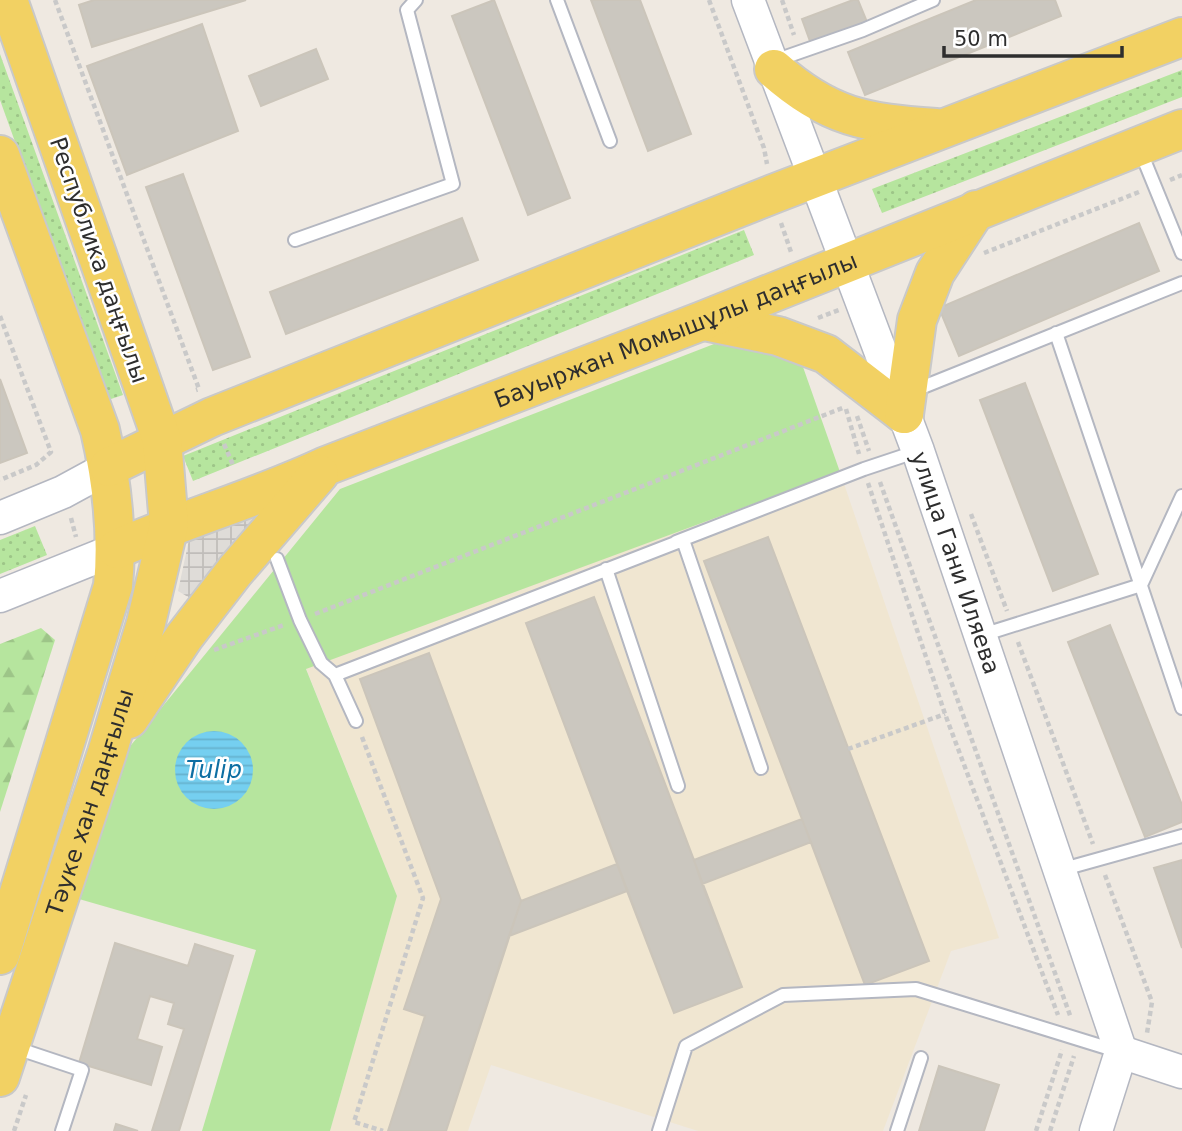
<svg xmlns="http://www.w3.org/2000/svg" width="1182" height="1131" viewBox="0 0 1182 1131" font-family="'DejaVu Sans',sans-serif">
<style>
.education{fill:#f0e6d1}
.grass{fill:url(#grass-dots)}
.forest{fill:url(#forest-firs)}
.park{fill:#b6e59e}
.plaza{fill:url(#plaza-grid)}
.water{fill:url(#water-rules)}
.building{fill:#cbc7bf;stroke:#cbc5ba;stroke-width:2}
.lines{fill:none;stroke-linecap:round;stroke-linejoin:round}
.service-casing{stroke:#b4b7c1;stroke-width:16}
.tertiary-casing{stroke:#b4b7c1;stroke-width:35}
.primary-casing{stroke:#c9c9c9;stroke-width:42}
.path{stroke:#c9c9c9;stroke-width:4.5;stroke-dasharray:5 3.5;stroke-linecap:butt}
.service{stroke:#fff;stroke-width:12}
.tertiary{stroke:#fff;stroke-width:32}
.primary{stroke:#f2d163;stroke-width:38}
.labels{text-anchor:middle;stroke-width:5;stroke-linejoin:round;paint-order:stroke}
.street-label{font-size:23px;fill:#2e2e2e;stroke:#fff}
.water-label{font-size:24px;font-style:italic;fill:#0d6fa3;stroke:#fff}
</style>
<defs>
<pattern id="grass-dots" width="8" height="8" patternUnits="userSpaceOnUse" patternTransform="scale(1.75)"><rect width="8" height="8" fill="#b6e59e"/><path d="M2 2h.1M6 6h.1" fill="none" stroke="#9dc588" stroke-width="1.8" stroke-linecap="round"/></pattern>
<pattern id="forest-firs" width="22" height="20" patternUnits="userSpaceOnUse" patternTransform="scale(1.75)"><rect width="22" height="20" fill="#b6e59e"/><path d="M5 1l3.5 6h-7zM16 11l3.5 6h-7z" fill="#9dc588"/></pattern>
<pattern id="plaza-grid" width="8" height="8" patternUnits="userSpaceOnUse" patternTransform="scale(1.75)"><rect width="8" height="8" fill="#dfdcd8"/><path d="M0 4h8M4 0v8" fill="none" stroke="#c0bdba"/></pattern>
<pattern id="water-rules" width="6" height="5" patternUnits="userSpaceOnUse" patternTransform="scale(1.75)"><rect width="6" height="5" fill="#75cff0"/><path d="M0 2.5h6" fill="none" stroke="#66b2ce"/></pattern>
</defs>
<rect width="100%" height="100%" fill="#efe9e1"/>
<path class="education" d="M840 472 999 938 951 951 883 1131H698L491 1065 468 1131H330L397 896 306 668Z"/>
<path class="grass" d="M0 54 123 395 108 400 0 100Z
M1182 70V97L882 213 872 189Z
M744 230 754 255 193 481 183 456Z
M35 526 47 555 0 574V540Z"/>
<path class="forest" d="M41 628 55 640 0 812V644Z"/>
<path class="park" d="M714 344 753 348 803 367 840 472 306 669 397 896 330 1131H202L256 950 79 899 127 750 340 489Z"/>
<path class="plaza" d="M271 504 193 600 178 591 190 535Z"/>
<path class="water" d="M175 770a39 39 0 1 1 78 0a39 39 0 1 1-78 0Z"/>
<path class="building" d="M94 0H246L92 47 79 5Z
M494 0 570 198 528 215 452 16Z
M591 0H640L691 134 648 151Z
M853 0H858L867 22 811 44 802 19Z
M976 0H1055L1061 16 865 95 848 52Z
M202 24 238 131 127 175 87 66Z
M316 49 328 79 261 106 249 76Z
M183 174 250 357 213 370 146 187Z
M462 218 478 260 286 334 270 292Z
M1139 223 1159 271 959 356 939 308Z
M0 379 27 453 0 463Z
M1025 383 1098 574 1053 591 980 400Z
M768 537 929 961 865 985 704 561Z
M768 537 929 961 865 985 811 842 702 884 742 987 674 1013 627 891 509 936 446 1131H388L425 1016 404 1009 441 899 360 679 429 653 521 901 617 864 526 623 594 597 694 860 802 819 704 561Z
M594 597 742 987 674 1013 526 623Z
M1110 625 1182 805V822L1145 837 1068 642Z
M429 653 521 901 446 1131H388L425 1016 404 1009 441 899 360 679Z
M802 819 811 842 702 884 694 860Z
M1182 860V948L1154 868Z
M617 864 627 891 509 936 521 901Z
M115 943 188 966 195 944 233 956 179 1131H152L184 1029 168 1024 174 1003 150 996 137 1039 162 1047 151 1085 79 1063Z
M939 1066 999 1085 984 1131H919Z
M116 1124 138 1131H114Z"/>
<g class="lines">
<defs>
<path id="service" d="M557 0 610 141
M774 61 863 30 933 0
M1140 150 1182 253
M295 240 453 184 407 10 416 0
M1056 333 1182 708
M913 391 1182 283
M676 542 864 469 918 451
M277 559 300 620 321 663 335 675 356 721
M606 569 678 786
M979 636 1141 585 1182 496
M335 675 683 540 761 768
M1060 870 1182 836
M13 1047 82 1070 62 1131
M659 1131 686 1046 783 995 916 989 1117 1051
M897 1131 921 1058"/>
<g id="tertiary">
<path id="s1" d="M748 0 918 451 1121 1052 1096 1131"/>
<path d="M0 518 63 492 109 467"/>
<path d="M0 596 117 549"/>
<path d="M1121 1052 1182 1072"/>
</g>
<g id="primary">
<path d="M774 69C829 118 866 123 936 128"/>
<path d="M0 155 100 430C112 482 118 533 113 586L0 955"/>
<path d="M704 321 778 336 826 354 904 414"/>
<path d="M904 414 917 320 935 273 976 210"/>
<path d="M109 467 212 417 773 194 1182 37"/>
<path id="s2" d="M117 549C186 518 258 498 326 466L702 321 1182 129"/>
<path d="M129 719 184 637 235 571 319 474"/>
<path id="s3" d="M0 1077 107 753 146 623 169 525 162 440 8 0"/>
</g>
</defs>
<use href="#service" class="service-casing"/>
<use href="#tertiary" class="tertiary-casing"/>
<use href="#primary" class="primary-casing"/>
<path class="path" d="M55 0 199 389 196 390
M709 0 764 148 767 164
M782 0 794 35
M1170 180 1182 175
M781 223 792 255
M984 253 1139 192
M0 316 51 452 36 465 0 480
M818 318 839 310
M846 409 859 454
M857 416 869 451
M224 444 233 465
M880 482 1071 1018
M868 483 945 714 1058 1015
M971 514 1007 611
M71 518 76 537
M315 614 845 407
M1018 642 1093 844
M214 650 284 625
M362 737 423 898 354 1122 383 1131
M848 749 945 714
M1105 875 1152 1002 1147 1033
M14 1131 26 1095
M1036 1131 1062 1050
M1050 1131 1074 1056"/>
<use href="#service" class="service"/>
<use href="#tertiary" class="tertiary"/>
<use href="#primary" class="primary"/>
</g>
<g class="labels">
<g class="street-label">
<text transform="translate(99 260) rotate(71)" y="8">Республика даңғылы</text>
<text dy="8" stroke="none"><textPath href="#s2" startOffset="600">Бауыржан Момышұлы даңғылы</textPath></text>
<text dy="8" stroke="none"><textPath href="#s1" startOffset="600">улица Гани Иляева</textPath></text>
<text dy="8" stroke="none"><textPath href="#s3" startOffset="289">Тәуке хан даңғылы</textPath></text>
</g>
<g class="water-label">
<text x="214" y="778">Tulip</text>
</g>
</g>
<path d="M944 46v10h178v-10" fill="none" stroke="#2e2e2e" stroke-width="3.5"/>
<text x="954" y="46" font-size="21" fill="#2e2e2e" stroke="#ffffff" stroke-width="5" paint-order="stroke">50 m</text>
</svg>
